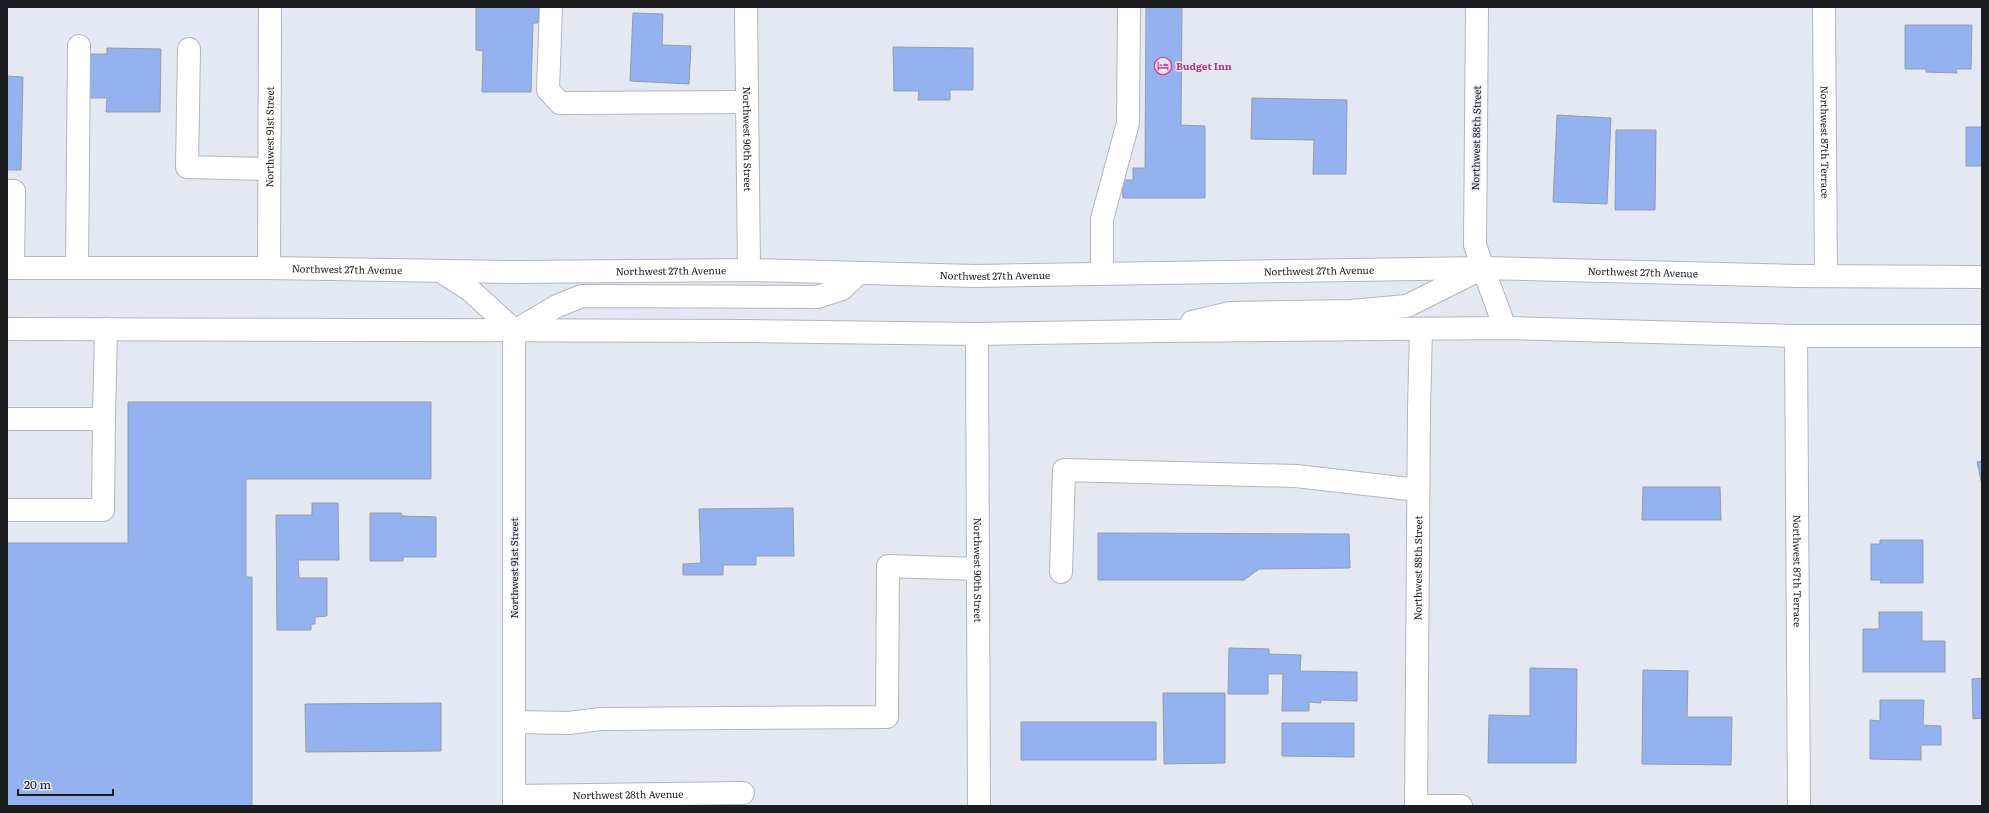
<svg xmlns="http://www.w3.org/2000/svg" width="1989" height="813" viewBox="0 0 1989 813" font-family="Literata,serif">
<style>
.building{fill:#94b1f0;stroke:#979ca5}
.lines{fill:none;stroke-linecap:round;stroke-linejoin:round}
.minor-casing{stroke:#b1b6c0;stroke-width:24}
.major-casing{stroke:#b1b6c0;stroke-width:24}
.minor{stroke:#fff;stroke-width:22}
.major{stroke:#fff;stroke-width:22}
.labels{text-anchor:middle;stroke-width:3;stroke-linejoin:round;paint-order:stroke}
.hotel-label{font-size:10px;font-weight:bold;fill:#b23c85;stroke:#e3e8f3;text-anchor:start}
.street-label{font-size:10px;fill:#1b1d21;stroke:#e3e8f3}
</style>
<rect width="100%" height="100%" fill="#e3e8f3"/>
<path class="building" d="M476 7H539L538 23H533L531 92H482L483 51 476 50Z
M1146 7H1182L1181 125 1205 126V198H1123L1122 180H1133V168H1145Z
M633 13 663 14 662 45 691 46 689 84 630 81Z
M1905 25H1972L1971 69H1956L1957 73 1926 72V69H1905Z
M893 47 973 48V90H950V100H918L919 91H894Z
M107 48 161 49 160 112H106L107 98H87L88 54H107Z
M7 76 23 77 21 170H7Z
M1252 98 1347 100 1346 174H1313L1314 140 1251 139Z
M1557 115 1611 118 1607 204 1553 202Z
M1966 127H1982V166H1966Z
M1616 130H1656L1655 210H1615Z
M128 402H431V479H246V577H252V806H7V543H128Z
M1982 461V485L1977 462Z
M1643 487H1720L1721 520H1642Z
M312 503H338L339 560H298L299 578H327V616L315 617V624H311V630H277L276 515H312Z
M793 508 794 556H756V565H723V575H683V564L701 563 699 509Z
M370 513H401L402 516 436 517V557H403V561H370Z
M1098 533 1349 534 1350 568 1259 569 1244 580H1098Z
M1880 540H1923V583H1880L1881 580H1871V544H1880Z
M1879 612H1922V641H1945V672H1863V629H1879Z
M1229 648 1269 649V654L1301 655 1300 671 1357 672V701L1321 700V703L1309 702V711H1282L1283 674H1268V694H1228Z
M1530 668 1577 669 1576 763H1488L1489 715 1530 716Z
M1643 670 1688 671 1687 717H1732L1731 765 1642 764Z
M1982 678V718L1973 719 1972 679Z
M1163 693H1225V763L1164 764Z
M1880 700H1924L1923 725 1941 726V745H1921V760L1870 759V720L1880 721Z
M441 703V751L306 752 305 704Z
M1021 722H1156V760H1021Z
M1282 723H1354V757L1282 756Z"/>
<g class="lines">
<defs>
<g id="minor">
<path d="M551 7 548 90 560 103 747 102"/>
<path id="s1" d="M746 7 749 270"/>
<path d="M1477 7 1475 245 1483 268"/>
<path id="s2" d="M1824 7 1826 276"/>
<path d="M189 49 187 167 269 169"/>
<path d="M7 191H14L13 268"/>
<path d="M77 268 79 46"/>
<path id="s3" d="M269 268 270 7"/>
<path d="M1102 273V219L1128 123 1129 7"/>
<path id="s4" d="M977 334 979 806"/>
<path id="s5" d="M1796 336 1799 806"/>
<path d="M7 419H104L103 510H7"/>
<path d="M104 419 106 329"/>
<path d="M1061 572 1064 470 1296 476 1418 490"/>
<path d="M514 722 569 723 600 719 887 717 888 566 978 569"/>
<path id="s6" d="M514 796 743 793"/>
<path d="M514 806V330"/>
<path id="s7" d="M1416 806 1419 409 1421 330"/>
<path d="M1416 806H1461"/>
</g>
<g id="major">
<path id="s8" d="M7 268H269L514 272 749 270 975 276 1483 268 1796 276 1982 277"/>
<path d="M440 271 470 290 514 330"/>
<path d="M1192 322 1230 313 1351 311 1407 306 1483 268 1505 328"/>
<path d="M7 329 749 331 977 334 1159 331 1505 328 1796 336H1982"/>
<path d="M516 330 557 306 582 296 817 297 842 289 859 273"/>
</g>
</defs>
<use href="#minor" class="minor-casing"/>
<use href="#major" class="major-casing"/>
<use href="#minor" class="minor"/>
<use href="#major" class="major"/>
</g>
<defs>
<symbol id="hotel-ring" viewBox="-11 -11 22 22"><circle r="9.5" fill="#e3e8f3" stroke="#d1479c" stroke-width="1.5"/><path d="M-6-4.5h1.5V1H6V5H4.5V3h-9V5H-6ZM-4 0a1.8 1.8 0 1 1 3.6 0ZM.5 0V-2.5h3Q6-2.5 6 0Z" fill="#d1479c"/></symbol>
</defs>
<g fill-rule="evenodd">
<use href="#hotel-ring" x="1153" y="56" width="20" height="20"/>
</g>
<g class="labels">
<g class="hotel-label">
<text x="1176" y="70">Budget Inn</text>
</g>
<g class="street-label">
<text dy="4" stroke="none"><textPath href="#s3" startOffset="131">Northwest 91st Street</textPath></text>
<text transform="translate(1476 138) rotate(-89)" y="4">Northwest 88th Street</text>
<text dy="4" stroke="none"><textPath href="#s1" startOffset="132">Northwest 90th Street</textPath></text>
<text dy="4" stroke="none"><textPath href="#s2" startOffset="135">Northwest 87th Terrace</textPath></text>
<text dy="4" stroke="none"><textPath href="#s8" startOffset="340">Northwest 27th Avenue</textPath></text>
<text dy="4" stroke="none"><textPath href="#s8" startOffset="1312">Northwest 27th Avenue</textPath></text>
<text dy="4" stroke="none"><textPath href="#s8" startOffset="664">Northwest 27th Avenue</textPath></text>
<text dy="4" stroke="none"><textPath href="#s8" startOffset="1636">Northwest 27th Avenue</textPath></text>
<text dy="4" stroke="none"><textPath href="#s8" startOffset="988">Northwest 27th Avenue</textPath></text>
<text transform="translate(514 568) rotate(-90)" y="4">Northwest 91st Street</text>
<text dy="4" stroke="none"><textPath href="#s7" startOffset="238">Northwest 88th Street</textPath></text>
<text dy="4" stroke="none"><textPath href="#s4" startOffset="236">Northwest 90th Street</textPath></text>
<text dy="4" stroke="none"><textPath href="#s5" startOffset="235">Northwest 87th Terrace</textPath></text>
<text dy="4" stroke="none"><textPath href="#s6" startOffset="114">Northwest 28th Avenue</textPath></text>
</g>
</g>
<rect width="1989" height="813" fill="none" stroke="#1b1d21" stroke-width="16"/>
<path d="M18 789v6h95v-6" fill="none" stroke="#1b1d21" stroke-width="2"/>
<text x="24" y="789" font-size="12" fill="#1b1d21" stroke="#e3e8f3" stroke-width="3" paint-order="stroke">20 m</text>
</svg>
